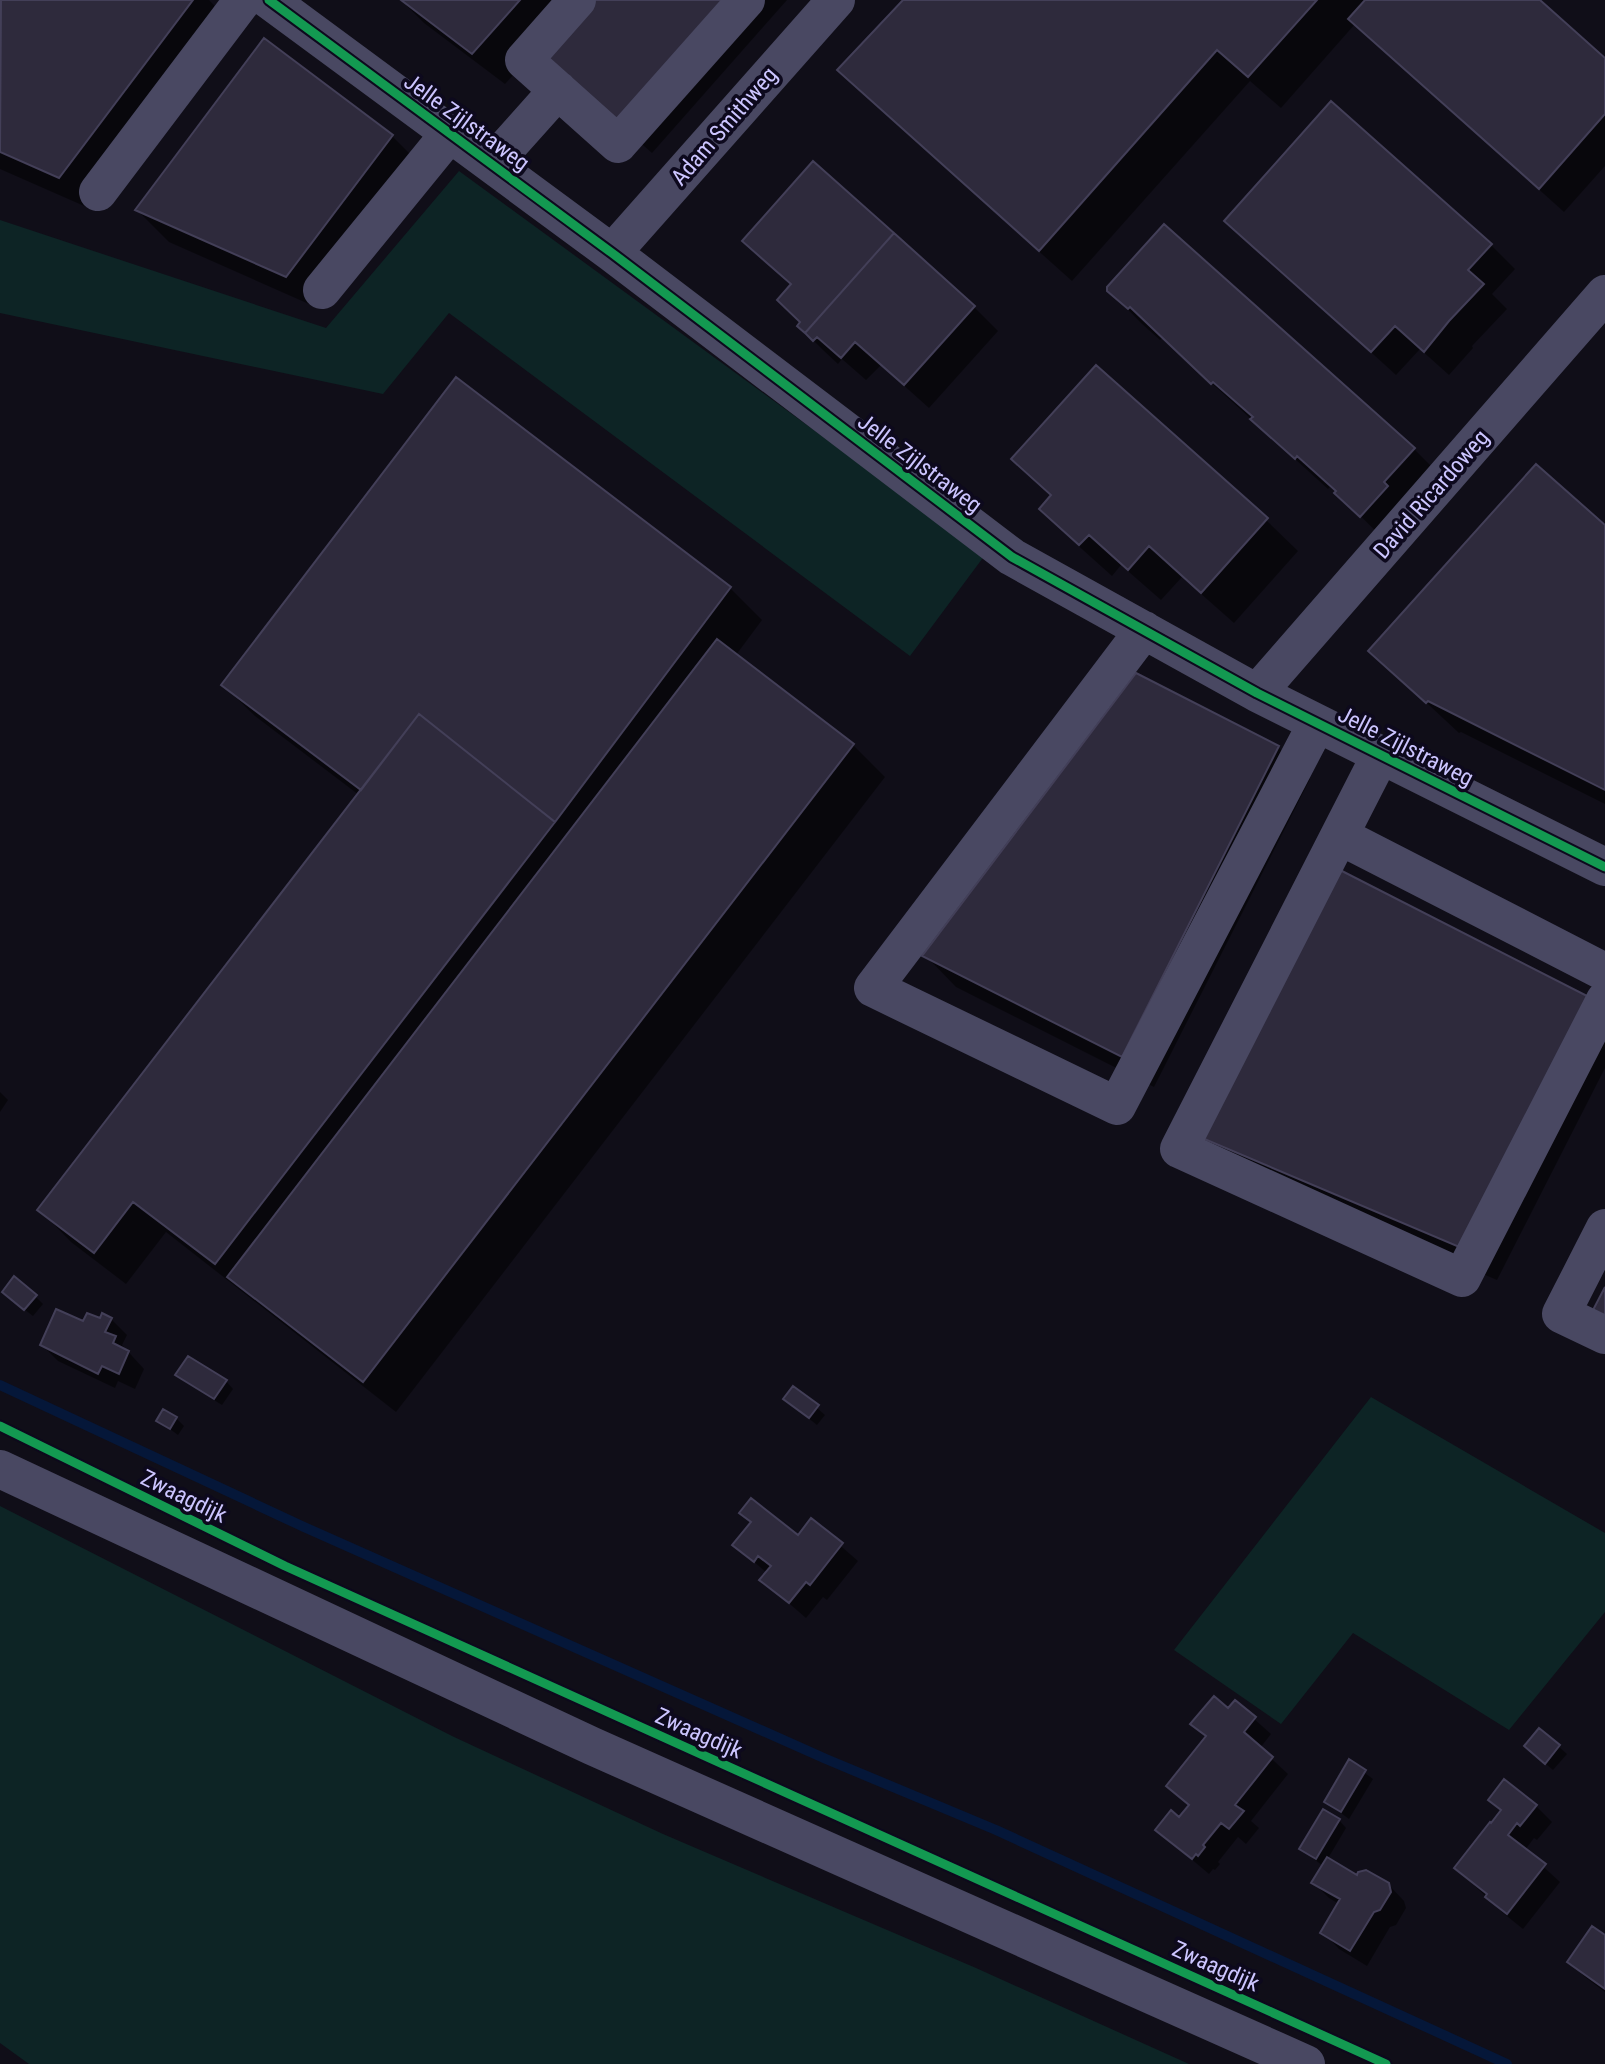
<svg xmlns="http://www.w3.org/2000/svg" width="1605" height="2064" viewBox="0 0 1605 2064" font-family="'Roboto Condensed',sans-serif">
<style>
.green{fill:#0d2425}
.shadow{fill:#0007}
.lines{fill:none;stroke-linecap:round;stroke-linejoin:round}
.stream{stroke:#051739;stroke-width:10}
.building{fill:#2e2a3c;stroke:#433f58;stroke-width:2}
.minor{stroke:#494862;stroke-width:38}
.cycleway-casing{stroke:#0d091d;stroke-width:13}
.cycleway{stroke:#139951;stroke-width:9}
.labels{text-anchor:middle;stroke-width:7;stroke-linejoin:round;paint-order:stroke}
.street-label{font-size:23px;fill:#ccc5ff;stroke:#0d091d}
</style>
<rect width="100%" height="100%" fill="#100e18"/>
<path class="green" d="M459 171 985 555 910 656 449 313 383 394 0 313V220L326 328Z
M1371 1397 1605 1533V1612L1509 1730 1353 1633 1281 1724 1174 1650Z
M0 1506 452 1736 663 1834 976 1968 1189 2064H29L0 2043Z"/>
<path class="shadow" d="M3 0H209L231 23 91 209 0 169V4Z
M401 0H580L505 84 424 23Z
M595 0H787L652 153 578 88Z
M905 0H1538L1605 60V166L1564 212 1355 24 1281 108 1250 81 1072 281 872 102 840 71Z
M392 136 424 168 318 308 169 242 137 210Z
M1227 221 1491 245 1515 269 1492 294 1507 309 1472 346 1473 348 1449 375 1420 349 1396 375Z
M745 241 974 307 998 331 929 408 881 365 866 380 842 359 838 364 823 350 799 326 802 323 792 286Z
M1109 290 1414 449 1446 481 1393 548 1337 493 1330 487 1328 489 1162 338 1160 340 1141 323Z
M456 379 730 588 762 620 736 655 853 745 885 777 396 1412 166 1232 126 1284 71 1242 40 1210 359 795 255 716 223 685Z
M1014 459 1266 520 1298 551 1234 623 1182 577 1161 600 1121 565 1112 576 1073 541 1041 509 1052 497Z
M1605 528V804L1461 732 1459 733 1371 651Z
M1136 675 1278 747 1310 779 1154 1087 956 987 925 955Z
M1605 1014V1068L1497 1280 1236 1169 1204 1137Z
M0 1092 8 1100 0 1112Z
M35 1296 43 1304 33 1316 11 1299Z
M111 1319 127 1335 122 1345 144 1369 135 1389 118 1381 115 1388 58 1361 42 1345 84 1324Z
M177 1374 226 1381 233 1389 222 1405 185 1382Z
M794 1388 825 1415 817 1425 793 1406Z
M176 1418 184 1426 178 1435 158 1420Z
M812 1521 858 1561 827 1600 823 1597 806 1618 762 1580 767 1573 735 1545 752 1523 798 1538Z
M1235 1702 1271 1734 1260 1748 1288 1774 1251 1821 1259 1828 1246 1844 1238 1837 1218 1862 1220 1864 1215 1870 1213 1869 1209 1874 1157 1830 1179 1819 1190 1806 1168 1786 1207 1738 1193 1724 1228 1710Z
M1540 1730 1567 1754 1553 1770 1534 1754Z
M1350 1762 1373 1779 1349 1819 1326 1802Z
M1490 1800 1536 1806 1552 1822 1537 1840 1534 1838 1525 1850 1560 1882 1523 1929 1503 1913 1456 1868 1502 1812Z
M1339 1820 1346 1828 1327 1860 1358 1878 1388 1884 1404 1901 1406 1908 1396 1925 1390 1927 1367 1966 1339 1949 1323 1932 1339 1904 1329 1898 1313 1882 1323 1866 1301 1849Z
M1605 1937V1992L1585 1977 1569 1961Z"/>
<g class="lines">
<path class="stream" d="M0 1385 304 1527 826 1759 996 1830 1507 2064"/>
</g>
<path class="building" d="M1 0H193L59 178 0 152Z
M401 0H520L472 54Z
M593 0H727L619 122 544 56Z
M903 0H1317L1248 77 1217 50 1039 251 837 70Z
M1365 0H1540L1605 58V114L1539 189 1348 19Z
M264 38 393 135 286 277 135 210Z
M1331 101 1492 244 1468 270 1484 284 1449 321 1424 352 1395 326 1371 352 1224 221Z
M813 161 894 233 805 333 797 326 800 322 777 300 791 284 742 241Z
M1164 224 1415 448 1384 482 1388 486 1360 517 1334 493 1336 491 1297 456 1295 459 1250 419 1253 417 1213 382 1211 384 1130 307 1128 309 1107 291V287Z
M894 233 975 306 904 385 855 342 841 358 817 337 813 341 805 333Z
M1096 365 1268 518 1201 593 1149 546 1128 570 1089 535 1079 545 1039 509 1051 495 1011 459Z
M456 377 731 587 555 822 419 714 361 790 221 685Z
M1536 464 1605 525V790L1428 701 1426 703 1368 651Z
M717 639 854 744 363 1382 227 1277Z
M1136 673 1279 746 1122 1057 922 956Z
M419 714 555 822 215 1264 133 1202 94 1253 37 1210Z
M1340 870 1593 999 1464 1249 1202 1138Z
M14 1276 37 1295 24 1310 2 1292Z
M1605 1287V1316L1593 1310Z
M56 1309 83 1321 87 1313 100 1318 102 1313 112 1318 105 1332 116 1336 113 1343 129 1351 119 1374 102 1366 98 1374 40 1345Z
M188 1356 227 1380 214 1399 175 1375Z
M793 1386 819 1405 809 1418 783 1399Z
M163 1409 177 1417 170 1429 156 1421Z
M751 1498 798 1535 811 1518 843 1543 810 1585 806 1582 789 1603 759 1580 771 1566 758 1556 754 1562 732 1545 751 1522 739 1513Z
M1214 1696 1228 1708 1235 1700 1256 1717 1244 1732 1273 1757 1235 1805 1244 1811 1229 1829 1221 1823 1203 1845 1205 1847 1198 1856 1196 1854 1192 1859 1155 1830 1171 1810 1179 1817 1189 1805 1166 1786 1206 1736 1190 1724Z
M1539 1728 1560 1745 1545 1764 1524 1746Z
M1349 1759 1366 1770 1341 1812 1324 1802Z
M1504 1779 1537 1805 1520 1826 1517 1823 1508 1835 1546 1864 1507 1914 1485 1897 1487 1894 1454 1868 1490 1822 1491 1823 1501 1810 1488 1800Z
M1323 1809 1340 1819 1316 1859 1299 1849Z
M1327 1857 1357 1875 1358 1872 1366 1870 1389 1883 1391 1892 1380 1910 1374 1912 1350 1951 1320 1933 1340 1899 1311 1883Z
M1592 1926 1605 1935V1989L1567 1962Z"/>
<g class="lines">
<path class="minor" d="M269 0 612 253 1012 557 1257 693 1605 867
M577 0 524 60 618 144 746 0
M492 164 558 90
M98 192 243 0
M612 253 836 0
M322 290 450 133
M1144 630 873 988 1117 1106 1317 723
M1257 693 1605 294
M1380 756 1179 1149 1462 1278 1605 1000
M1340 836 1605 972
M1605 1228 1561 1314 1605 1335
M0 1469 592 1746 1306 2064"/>
<defs>
<path id="cycleway" d="M269 0 612 253 1012 557 1257 693 1605 867
M0 1426 285 1566 1386 2064"/>
</defs>
<use href="#cycleway" class="cycleway-casing"/>
<use href="#cycleway" class="cycleway"/>
</g>
<g class="labels">
<g class="street-label">
<text transform="translate(467 122) rotate(36)" y="8">Jelle Zijlstraweg</text>
<text transform="translate(724 126) rotate(-49)" y="8">Adam Smithweg</text>
<text transform="translate(920 463) rotate(37)" y="8">Jelle Zijlstraweg</text>
<text transform="translate(1431 494) rotate(-49)" y="8">David Ricardoweg</text>
<text transform="translate(1406 746) rotate(27)" y="8">Jelle Zijlstraweg</text>
<text transform="translate(184 1496) rotate(26)" y="8">Zwaagdijk</text>
<text transform="translate(699 1733) rotate(24)" y="8">Zwaagdijk</text>
<text transform="translate(1216 1966) rotate(24)" y="8">Zwaagdijk</text>
</g>
</g>
</svg>
